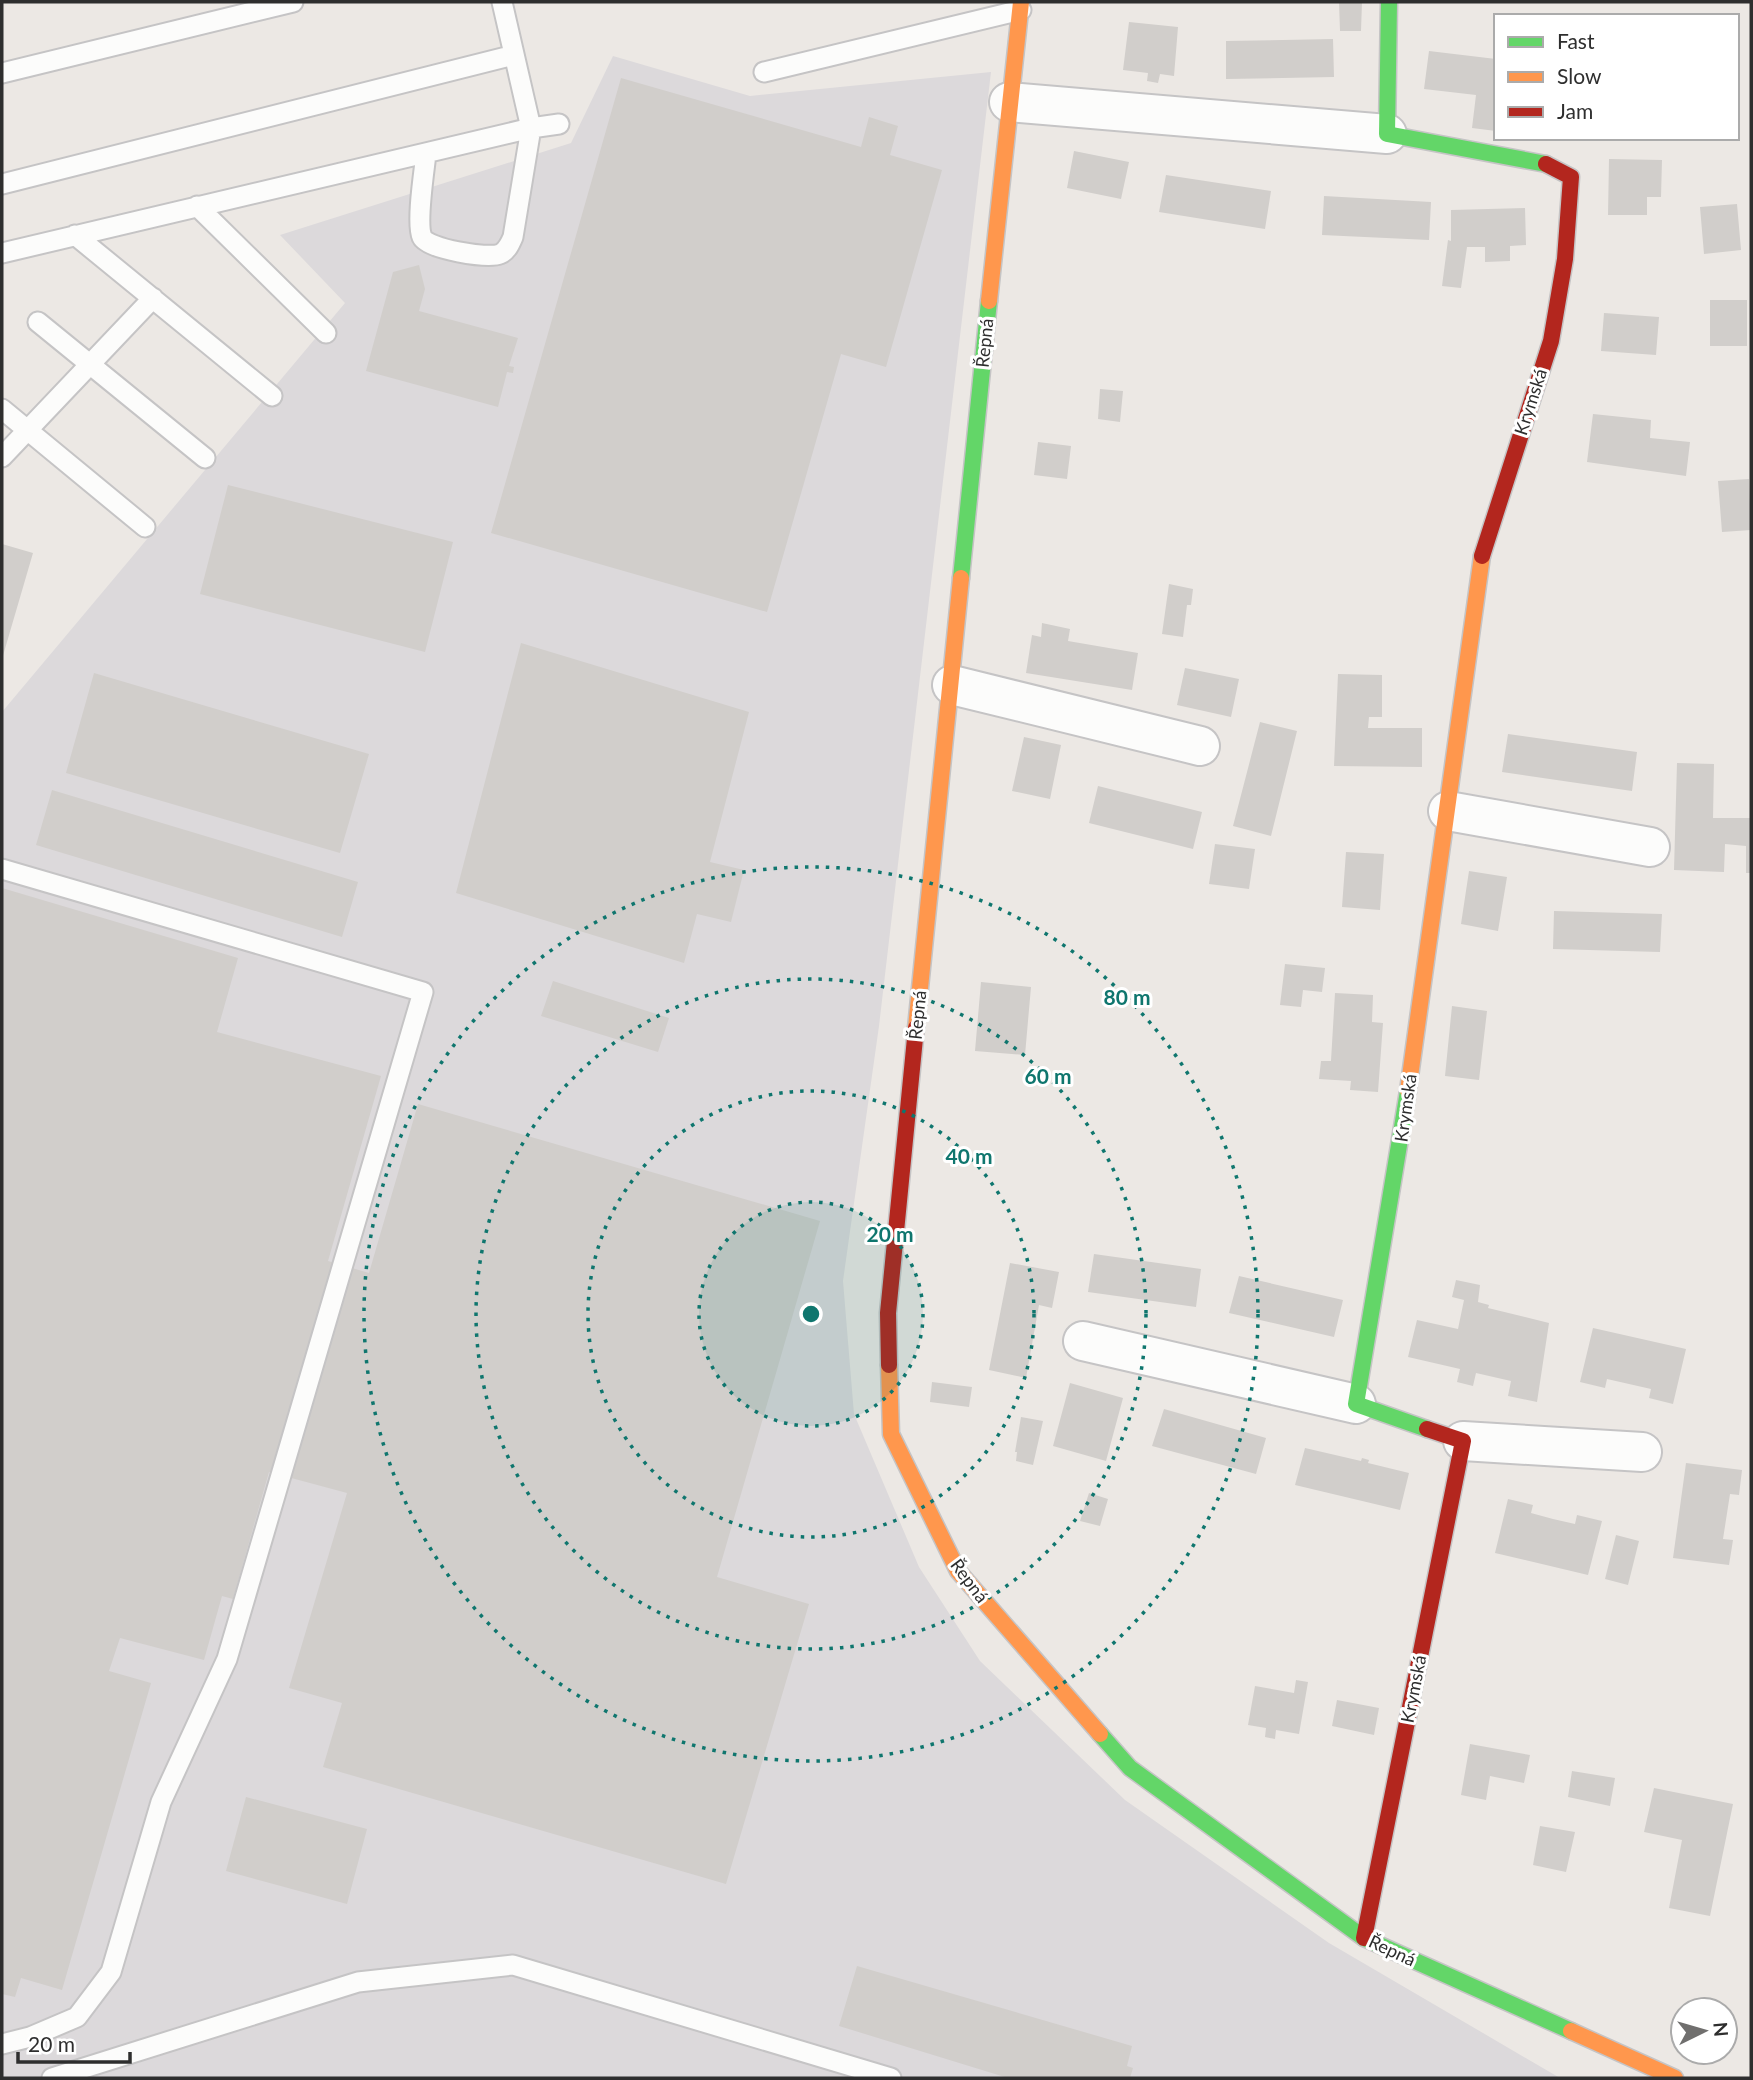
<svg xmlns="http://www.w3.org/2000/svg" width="1753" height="2080" viewBox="0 0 1753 2080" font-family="Lato,sans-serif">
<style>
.industrial{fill:#dcd9db}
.building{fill:#d1cecb}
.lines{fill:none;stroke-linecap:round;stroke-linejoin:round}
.lane-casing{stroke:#c5c4c5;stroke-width:23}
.street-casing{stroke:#c5c4c5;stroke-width:42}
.fast-casing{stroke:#c5c4c5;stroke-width:19}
.slow-casing{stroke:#c5c4c5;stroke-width:19}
.jam-casing{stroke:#c5c4c5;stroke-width:19}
.lane{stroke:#fcfcfb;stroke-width:19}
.street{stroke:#fcfcfb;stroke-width:38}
.fast{stroke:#63d668;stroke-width:16}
.slow{stroke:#ff974d;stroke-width:16}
.jam{stroke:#b3261e;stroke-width:16}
.ring{fill:none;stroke:#0f766e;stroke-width:3.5;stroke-dasharray:3.5 7}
.labels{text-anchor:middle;stroke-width:6;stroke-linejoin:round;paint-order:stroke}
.street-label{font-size:18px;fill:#2e2e2e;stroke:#fff}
.centre{fill:#0f766e;stroke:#fff;stroke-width:3.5}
.ring-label{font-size:21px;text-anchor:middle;font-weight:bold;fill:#0f766e;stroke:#fff;stroke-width:6;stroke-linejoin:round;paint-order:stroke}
</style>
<rect width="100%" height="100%" fill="#ece8e4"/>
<path class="industrial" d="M613 56 750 96 991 72 879 1026 843 1281 854 1414 919 1567 980 1661 1125 1800 1329 1943 1560 2078H2V712L345 303 280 235 571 143Z"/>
<path class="building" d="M1339 2H1362L1361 31H1340Z
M1129 22 1178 27 1174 76 1160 74 1158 83 1147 81 1148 73 1123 70Z
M1333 39 1334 77 1226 79V41Z
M1429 51 1496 59V131L1472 128 1476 95 1424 89Z
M621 78 861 147 869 117 898 126 890 155 942 170 886 367 841 354 767 612 491 533Z
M1074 151 1129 162 1121 199 1067 188Z
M1609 159 1662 160 1661 197H1647V215H1608Z
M1166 175 1271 191 1265 229 1159 212Z
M1324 196 1431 202 1429 240 1322 235Z
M1737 204 1741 250 1704 254 1700 207Z
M1525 208 1526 245 1510 246V261L1485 262V247H1467L1461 288 1442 286 1448 240 1451 241V210Z
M419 265 425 289 419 311 518 338 509 366 514 367 513 373 507 372 498 407 366 371 393 272Z
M1710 300H1747V346H1710Z
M1604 313 1659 317 1656 355 1601 351Z
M1100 389 1123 391 1120 422 1098 419Z
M1593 414 1651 420 1650 438 1690 442 1686 476 1587 462Z
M1038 442 1071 446 1067 479 1034 475Z
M1749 479 1751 530 1722 532 1718 481Z
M228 485 453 542 425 652 200 594Z
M2 544 33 553 2 659Z
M1169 584 1193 589 1191 605H1187L1183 637 1162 634Z
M1042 623 1070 629 1068 641 1138 653 1132 690 1026 673 1032 635 1041 637Z
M521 643 749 712 710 862 744 870 731 922 697 914 684 963 456 893Z
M1185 668 1239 679 1231 717 1177 705Z
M94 673 369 754 340 853 66 773Z
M1338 674 1382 675V717H1369L1368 728H1422V767L1334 766Z
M1260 722 1297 731 1271 836 1233 826Z
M1508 734 1637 752 1632 791 1502 772Z
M1024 737 1061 745 1050 799 1012 791Z
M1677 763 1714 764 1713 818H1751V873H1746V846L1725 844 1724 872 1674 870Z
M1098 786 1202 812 1193 849 1089 823Z
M52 790 358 882 342 937 36 845Z
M1215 844 1255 849 1249 889 1209 884Z
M1346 852 1384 854 1380 910 1342 907Z
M1469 871 1507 877 1498 931 1461 924Z
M2 888 238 958 217 1032 381 1076 328 1261 369 1273 418 1104 820 1221 717 1577 809 1604 726 1884 323 1767 342 1703 289 1688 347 1493 269 1472 233 1599 222 1596 204 1660 120 1638 109 1671 151 1683 62 1990 21 1978 15 1997 2 1994Z
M1554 911 1662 914 1660 952 1553 949Z
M1285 964 1325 968 1322 992 1303 990 1301 1007 1280 1005Z
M553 981 669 1018 658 1052 541 1016Z
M981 982 1031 987 1025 1055 975 1051Z
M1335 993 1373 995 1372 1022 1383 1023 1378 1092 1350 1090 1351 1081 1319 1079 1321 1061H1331Z
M1452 1006 1487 1011 1479 1080 1445 1076Z
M1094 1254 1201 1269 1196 1307 1088 1292Z
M1010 1263 1059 1272 1052 1308 1039 1305 1026 1378 989 1370Z
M1239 1276 1343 1300 1334 1337 1229 1313Z
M1456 1280 1480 1285 1478 1302 1489 1305 1488 1308 1549 1323 1537 1402 1508 1396 1511 1381 1476 1373 1473 1386 1457 1382 1460 1369 1408 1357 1417 1320 1458 1329 1464 1300 1452 1297Z
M1593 1328 1686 1349 1673 1404 1649 1398 1651 1389 1607 1379 1605 1388 1580 1382Z
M932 1382 972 1387 969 1407 930 1402Z
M1070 1383 1123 1398 1106 1461 1053 1446Z
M1164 1409 1266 1438 1256 1474 1152 1446Z
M1021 1417 1043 1421 1033 1465 1016 1461 1017 1452H1015Z
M1305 1448 1361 1461 1362 1458 1369 1460 1368 1463 1409 1473 1400 1510 1295 1485Z
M1686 1463 1742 1470 1739 1495 1730 1494 1723 1539 1733 1540 1729 1565 1673 1558Z
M1089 1493 1108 1499 1100 1526 1080 1521Z
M1508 1499 1533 1505 1531 1513 1553 1519 1575 1524 1577 1515 1602 1521 1588 1575 1495 1553Z
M1616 1535 1639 1541 1628 1585 1605 1579Z
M1296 1680 1308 1682 1299 1734 1276 1730 1275 1739 1265 1737 1266 1728 1248 1725 1255 1686 1294 1693Z
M1337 1700 1379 1708 1374 1735 1332 1726Z
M1470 1744 1530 1755 1524 1783 1490 1776 1486 1800 1461 1795Z
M1572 1771 1615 1778 1610 1806 1568 1797Z
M1654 1788 1733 1804 1710 1916 1669 1908 1682 1840 1644 1832Z
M246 1797 367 1829 347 1904 226 1871Z
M1540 1826 1575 1832 1566 1872 1533 1865Z
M857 1966 1132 2046 1127 2066 1133 2068 1130 2078H1008L839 2026Z"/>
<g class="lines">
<defs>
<path id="lane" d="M764 72 1021 10
M2 73 293 2
M426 154C424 172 416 223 422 237 427 249 488 259 500 254 507 251 510 244 513 237L531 128 502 2
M2 184 514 55
M197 206 326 333
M75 235 272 396
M2 253 531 128 559 124
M38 322 205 458
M2 409 145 527
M2 457 153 298
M2 869 423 992 227 1659 161 1802 111 1972 77 2017 30 2037 2 2044
M52 2078 358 1982 513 1965 891 2078"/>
<path id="street" d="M1009 102 1387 134
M952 685 1200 746
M1448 811 1650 847
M1083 1341 1356 1404
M1463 1441 1642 1452"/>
<path id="fast" d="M1389 2 1387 134 1546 164
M961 578 989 301
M1408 1091 1356 1404 1427 1429
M1100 1734 1130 1768 1364 1938 1571 2031"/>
<path id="slow" d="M989 301 1021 2
M916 1028 961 578
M1408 1091 1482 556
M889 1365 891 1434 958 1571 1100 1734
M1571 2031 1675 2078"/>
<path id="jam" d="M1482 556 1551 341 1565 259 1571 177 1546 164
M889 1365 888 1313 916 1028
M1364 1938 1463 1441 1427 1429"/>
</defs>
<use href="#lane" class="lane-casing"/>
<use href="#street" class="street-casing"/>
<use href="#fast" class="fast-casing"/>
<use href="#slow" class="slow-casing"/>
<use href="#jam" class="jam-casing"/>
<use href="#lane" class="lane"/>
<use href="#street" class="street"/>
<use href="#fast" class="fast"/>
<use href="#slow" class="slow"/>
<use href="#jam" class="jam"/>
</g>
<circle cx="811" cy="1314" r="112" fill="#0f766e" fill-opacity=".12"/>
<g class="ring">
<circle cx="811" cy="1314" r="112"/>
<circle cx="811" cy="1314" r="223"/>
<circle cx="811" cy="1314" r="335"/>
<circle cx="811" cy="1314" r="447"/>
</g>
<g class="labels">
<g class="street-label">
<text transform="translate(985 343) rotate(-84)" y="6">Řepná</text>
<text transform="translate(1531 402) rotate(-72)" y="6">Krymská</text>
<text transform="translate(918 1015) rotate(-84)" y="6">Řepná</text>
<text transform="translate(1406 1108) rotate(-82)" y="6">Krymská</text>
<text transform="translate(969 1581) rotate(53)" y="6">Řepná</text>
<text transform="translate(1414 1689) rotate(-79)" y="6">Krymská</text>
<text transform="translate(1392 1951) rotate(25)" y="6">Řepná</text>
</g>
</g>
<circle cx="811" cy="1314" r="10" class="centre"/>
<g class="ring-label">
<text x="1127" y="1005">80 m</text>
<text x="1048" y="1084">60 m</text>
<text x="969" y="1164">40 m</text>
<text x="890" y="1242">20 m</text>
</g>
<rect width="1753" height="2080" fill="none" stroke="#2e2e2e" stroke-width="7"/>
<rect x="1494" y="14" width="245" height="126" fill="#ffffff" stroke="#ababab" stroke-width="2"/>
<rect x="1508" y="37" width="35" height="10" fill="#63d668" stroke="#ababab" stroke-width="2"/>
<text x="1557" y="49" font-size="21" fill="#2e2e2e">Fast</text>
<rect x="1508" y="72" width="35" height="10" fill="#ff974d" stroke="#ababab" stroke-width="2"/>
<text x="1557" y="84" font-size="21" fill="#2e2e2e">Slow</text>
<rect x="1508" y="107" width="35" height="10" fill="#b3261e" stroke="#ababab" stroke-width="2"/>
<text x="1557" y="119" font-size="21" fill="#2e2e2e">Jam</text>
<g transform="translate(1704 2031) rotate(85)"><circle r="33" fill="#ffffff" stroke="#ababab" stroke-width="2"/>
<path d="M0-5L12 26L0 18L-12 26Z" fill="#706f6e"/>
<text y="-10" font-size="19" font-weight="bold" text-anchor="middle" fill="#2e2e2e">N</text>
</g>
<path d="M18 2052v10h112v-10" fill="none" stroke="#2e2e2e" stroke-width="3.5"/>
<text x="28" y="2052" font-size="21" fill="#2e2e2e" stroke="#ffffff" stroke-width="5" paint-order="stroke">20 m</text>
</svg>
